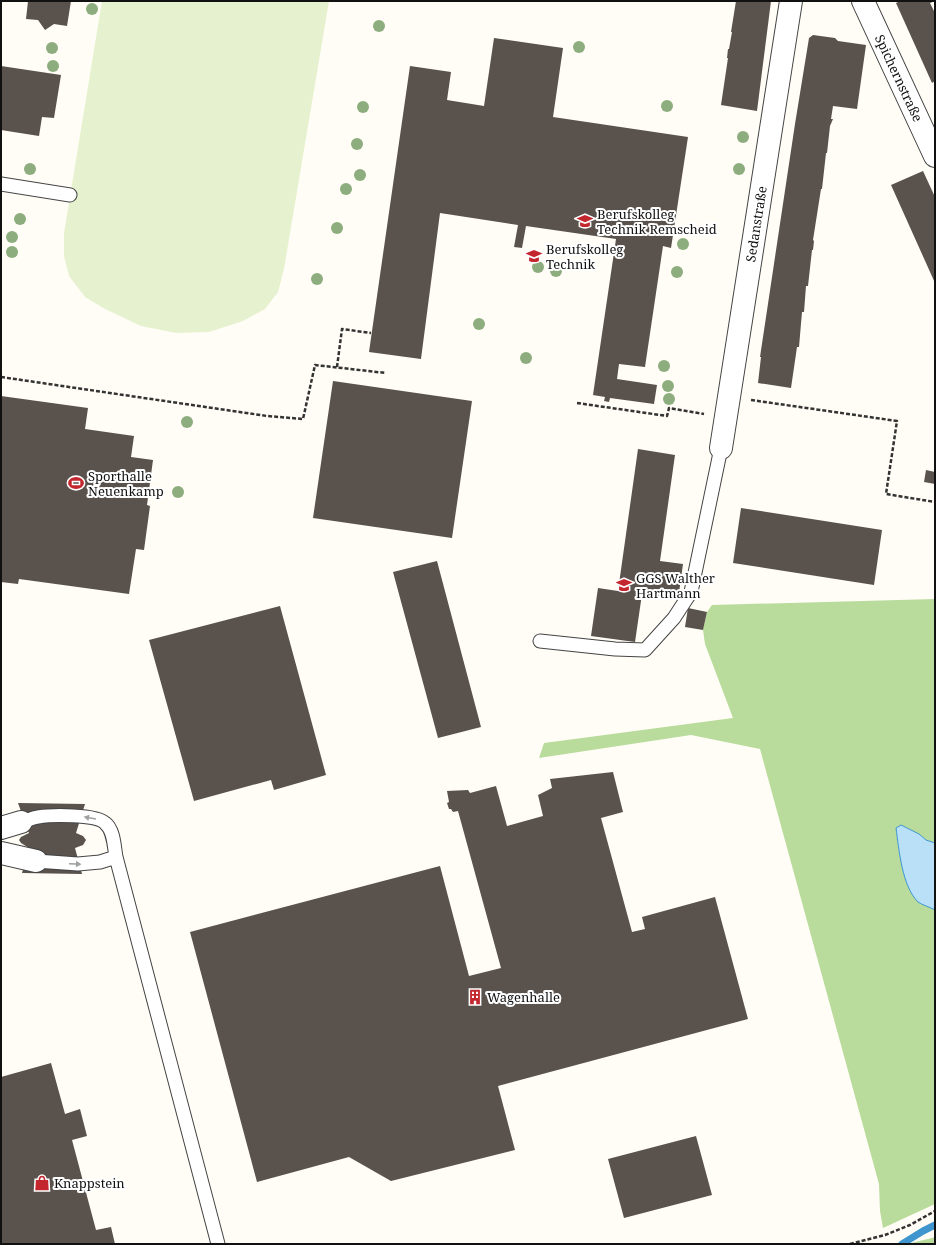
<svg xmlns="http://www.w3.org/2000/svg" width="936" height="1245" viewBox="0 0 936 1245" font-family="'Noto Serif',serif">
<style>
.forest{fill:#b9dc9c}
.pitch{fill:#e6f2cf}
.water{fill:#b9e0f7;stroke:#3f96cf}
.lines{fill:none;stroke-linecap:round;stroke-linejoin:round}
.stream{stroke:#3f96cf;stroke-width:7}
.building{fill:#5a524d}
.lane-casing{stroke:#444;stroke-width:15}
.street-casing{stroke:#444;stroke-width:24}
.path{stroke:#333;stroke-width:2.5;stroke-dasharray:4 2;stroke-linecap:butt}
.lane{stroke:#fff;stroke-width:13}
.street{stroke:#fff;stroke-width:22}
.tree{fill:#8dad7f}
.oneway{fill:#a0a0a0}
.labels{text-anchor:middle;stroke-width:4;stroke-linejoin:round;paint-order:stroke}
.street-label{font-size:13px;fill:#111;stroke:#fff}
.poi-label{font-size:13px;fill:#111;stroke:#fff;text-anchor:start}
</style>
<rect width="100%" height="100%" fill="#fffdf5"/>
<path class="forest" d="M935 599V843L926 840 919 834V902L935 910V1204L883 1228 880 1211 879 1184 760 749 691 735 539 758 544 743 733 718 705 644 703 630 707 612 712 605Z
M935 1237V1244H907L932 1238Z"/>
<path class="pitch" d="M102 1H329L284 269 278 292 265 309 243 321 209 332 176 333 141 326 105 309 85 297 69 276 64 256V233Z"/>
<path class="water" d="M901 825 919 834 926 840 935 843V910C930 907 922 905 918 902 902 886 899 850 896 828Z"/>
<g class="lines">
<path class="stream" d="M902 1244 923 1231 935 1225"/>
</g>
<path class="building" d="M28 1H71L67 26 54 24 45 30 38 20 26 19Z
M736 1H771L757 111 721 105 728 58H727L728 49H729L732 32H731Z
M900 1H935L930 3 935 13V81L932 83 896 3Z
M813 35 835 38 838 41 866 45 857 109 833 106 831 119H833L830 126 827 153H826L822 189H821L813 240 814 241 813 250H812L808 286H806L804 312H802L799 347H797L791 388 758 383 761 357H760L795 124 809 38Z
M494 38 563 48 553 117 688 137 671 248 663 246 645 367 619 364 617 379 657 385 654 404 610 398 609 402 604 401 605 397 593 395 616 239 526 226 522 248 514 247 518 225 440 213 421 359 369 352 410 66 451 72 447 100 484 106Z
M1 66 61 75 54 118 42 117 39 136 1 130Z
M923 171 935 197V283L891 185Z
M333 381 472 401 452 538 313 518Z
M1 396 88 408 85 429 134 436 131 457 153 460 147 505 150 506 144 550 136 549 129 594 19 579 18 584 1 582Z
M638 449 675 455 660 561 683 564 678 600 642 594 635 642 591 636 598 588 618 591Z
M926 470 935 472V484L924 482Z
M741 508 882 530 874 585 733 563Z
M437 561 481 727 438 738 393 572Z
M280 606 326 775 274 790 271 780 194 801 149 640Z
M688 608 707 612 703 630 685 627Z
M613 772 623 812 601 818 632 932 645 929 642 917 715 897 748 1019 498 1086 515 1150 391 1181 349 1157 257 1182 190 932 440 866 469 976 501 968 458 811 453 812 451 809H449L447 803 449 802 447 791 468 790 470 793 496 786 507 826 543 816 538 795 552 788 550 779Z
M18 803 85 804 76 833 83 836 86 840 83 845 75 848 82 874 22 873 29 848 21 843 19 840 21 837 29 833Z
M51 1063 65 1114 80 1109 87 1136 72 1140 96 1230 111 1227 115 1244H1V1077Z
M696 1136 712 1195 624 1218 608 1159Z"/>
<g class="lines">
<defs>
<path id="lane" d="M1 184 70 195
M540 641 615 649 645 650 674 618 691 592 721 448
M21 822C26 821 32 818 38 817 51 815 96 814 105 823 114 830 114 846 116 857L218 1244
M36 861 78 864 100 862 116 857"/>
<path id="street" d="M863 1 935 156
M721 448 791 1
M1 828 21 822
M1 853 36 861"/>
</defs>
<use href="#lane" class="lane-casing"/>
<use href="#street" class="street-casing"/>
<path class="path" d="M337 367 342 329 371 333
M1 377 267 416 303 419 315 365 386 373
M751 400 897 421 886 494 935 502
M577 403 667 416 669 408 704 414
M850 1244 885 1235 910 1225 935 1211"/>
<use href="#lane" class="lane"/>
<use href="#street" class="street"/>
</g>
<g class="tree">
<circle cx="92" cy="9" r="6"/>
<circle cx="379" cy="26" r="6"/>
<circle cx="579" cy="47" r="6"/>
<circle cx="52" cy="48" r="6"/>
<circle cx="53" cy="66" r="6"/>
<circle cx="667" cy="106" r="6"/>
<circle cx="363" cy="107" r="6"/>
<circle cx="743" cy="137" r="6"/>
<circle cx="357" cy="144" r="6"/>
<circle cx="30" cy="169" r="6"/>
<circle cx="739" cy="169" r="6"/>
<circle cx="360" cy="175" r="6"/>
<circle cx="346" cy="189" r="6"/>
<circle cx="20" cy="219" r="6"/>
<circle cx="337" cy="228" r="6"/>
<circle cx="12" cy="237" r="6"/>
<circle cx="683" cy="244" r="6"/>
<circle cx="12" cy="252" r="6"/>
<circle cx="538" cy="267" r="6"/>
<circle cx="556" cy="271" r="6"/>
<circle cx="677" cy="272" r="6"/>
<circle cx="317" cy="279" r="6"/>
<circle cx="479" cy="324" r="6"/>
<circle cx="526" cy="358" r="6"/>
<circle cx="664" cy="366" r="6"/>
<circle cx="668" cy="386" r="6"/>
<circle cx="669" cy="399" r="6"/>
<circle cx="187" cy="422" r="6"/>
<circle cx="178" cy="492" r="6"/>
</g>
<defs><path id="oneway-solid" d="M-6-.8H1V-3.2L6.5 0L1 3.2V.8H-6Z"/></defs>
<g class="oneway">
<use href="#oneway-solid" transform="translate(90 818) rotate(-170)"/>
<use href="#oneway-solid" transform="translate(75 864) rotate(2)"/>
</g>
<defs>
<symbol id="university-bare" viewBox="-9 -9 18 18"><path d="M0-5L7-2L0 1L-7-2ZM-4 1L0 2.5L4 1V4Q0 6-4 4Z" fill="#c4262e" stroke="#fff" stroke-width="2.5" paint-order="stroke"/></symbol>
<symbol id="school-bare" viewBox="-9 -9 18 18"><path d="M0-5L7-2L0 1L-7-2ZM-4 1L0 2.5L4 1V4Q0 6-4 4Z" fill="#c4262e" stroke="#fff" stroke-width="2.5" paint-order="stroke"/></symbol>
<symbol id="stadium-bare" viewBox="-9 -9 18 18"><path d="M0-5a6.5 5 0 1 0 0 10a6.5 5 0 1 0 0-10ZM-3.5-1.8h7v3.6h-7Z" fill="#c4262e" stroke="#fff" stroke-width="2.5" paint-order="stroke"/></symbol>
<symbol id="building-bare" viewBox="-9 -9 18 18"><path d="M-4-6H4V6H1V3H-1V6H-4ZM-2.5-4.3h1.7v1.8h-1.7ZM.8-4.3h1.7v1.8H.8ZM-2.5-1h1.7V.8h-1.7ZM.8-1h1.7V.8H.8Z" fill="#c4262e" stroke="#fff" stroke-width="2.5" paint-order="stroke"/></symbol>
<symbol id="shop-bare" viewBox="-9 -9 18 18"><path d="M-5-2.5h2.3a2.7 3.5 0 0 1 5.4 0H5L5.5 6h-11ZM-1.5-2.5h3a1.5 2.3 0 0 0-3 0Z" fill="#c4262e" stroke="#fff" stroke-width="2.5" paint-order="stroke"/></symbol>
</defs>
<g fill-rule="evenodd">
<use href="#university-bare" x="574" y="210" width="22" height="22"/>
<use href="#school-bare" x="523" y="245" width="22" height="22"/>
<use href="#stadium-bare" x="65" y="472" width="22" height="22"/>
<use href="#school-bare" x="613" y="574" width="22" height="22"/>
<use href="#building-bare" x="464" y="986" width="22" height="22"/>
<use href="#shop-bare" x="31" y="1172" width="22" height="22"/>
</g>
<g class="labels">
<g class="street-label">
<text transform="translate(899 78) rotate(65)" y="5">Spichernstraße</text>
<text transform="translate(756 224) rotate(-81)" y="5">Sedanstraße</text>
</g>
<g class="poi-label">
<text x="597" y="219">Berufskolleg<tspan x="597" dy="15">Technik Remscheid</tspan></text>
<text x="546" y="254">Berufskolleg<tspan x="546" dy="15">Technik</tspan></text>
<text x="88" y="481">Sporthalle<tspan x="88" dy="15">Neuenkamp</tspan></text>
<text x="636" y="583">GGS Walther<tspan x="636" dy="15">Hartmann</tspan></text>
<text x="487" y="1002">Wagenhalle</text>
<text x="54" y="1188">Knappstein</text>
</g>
</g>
<rect width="936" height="1245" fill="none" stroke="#111111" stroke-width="4"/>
</svg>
